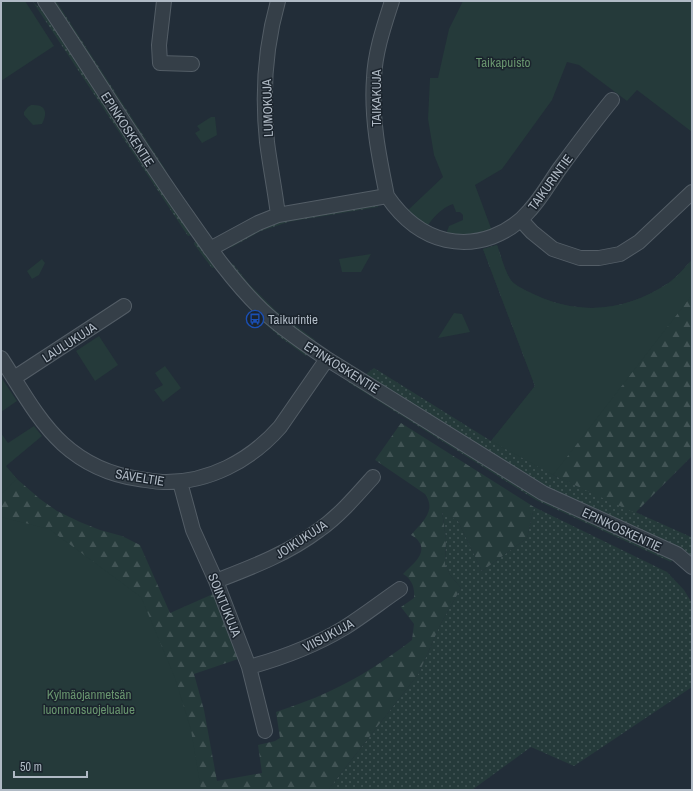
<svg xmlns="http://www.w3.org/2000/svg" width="693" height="791" viewBox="0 0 693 791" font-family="'Archivo Narrow',sans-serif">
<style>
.grass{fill:url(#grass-dots)}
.forest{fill:url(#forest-firs)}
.park{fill:#253a3a}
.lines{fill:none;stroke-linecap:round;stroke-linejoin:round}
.minor-casing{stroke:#535d66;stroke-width:16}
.minor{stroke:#353f48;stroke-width:14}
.labels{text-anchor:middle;stroke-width:3;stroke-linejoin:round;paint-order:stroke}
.park-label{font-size:13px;fill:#68946e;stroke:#1b242d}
.street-label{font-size:13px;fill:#b0bac5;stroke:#1b242d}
.poi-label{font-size:13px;fill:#b0bac5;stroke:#1b242d;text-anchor:start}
</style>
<defs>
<pattern id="grass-dots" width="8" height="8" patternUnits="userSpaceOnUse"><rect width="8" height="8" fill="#253a3a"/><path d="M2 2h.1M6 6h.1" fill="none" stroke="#425455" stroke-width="1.8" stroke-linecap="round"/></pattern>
<pattern id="forest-firs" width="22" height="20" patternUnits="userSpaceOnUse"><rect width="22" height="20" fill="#253a3a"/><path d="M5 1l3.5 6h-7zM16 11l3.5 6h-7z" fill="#425455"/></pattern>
</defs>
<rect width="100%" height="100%" fill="#222d38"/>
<path class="grass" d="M51 1H56L167 172 155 159Z
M33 2 45 13 192 235 188 236 172 212Z
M378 203V207L288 222 261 231 232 247 228 246 277 221Z
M196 240 217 267 212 268 194 244Z
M230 263 233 264 249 284 276 311 315 340 314 343 289 325 253 293Z
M262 321 279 331 308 352 306 356 280 337Z
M374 368 491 441 496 435 553 475 691 537 692 557 688 553 675 547 546 488 365 375Z
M346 378 673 558 671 562 536 500 348 382Z
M534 507 667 572 684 590 692 603V687L574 766 531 747 472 790H328L419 673 440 625 461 588 450 575 445 564 446 539 442 511 458 521 482 571 527 538Z"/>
<path class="forest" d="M497 245C501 256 504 269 510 279 515 287 534 294 542 298 587 316 630 309 670 282 678 276 685 267 692 260V456L635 513 553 475 496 435 535 386 483 249Z
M401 423 534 507 527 538 482 571 458 521 442 512 446 539 445 564 450 575 461 588 440 625 419 673 328 790H1V434L6 467 17 479 40 499 57 511 80 522 100 530 122 536 140 545 170 613 213 594 238 659 194 674 204 710 217 781 262 773 258 745 275 741 280 738 276 712C293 706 311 700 328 692 359 678 386 660 412 640L414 624 401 607 414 598C415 588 412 579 403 574 410 566 428 554 419 542 418 539 414 537 411 535 422 522 437 511 425 494L375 460Z"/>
<path class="park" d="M1 1H25L54 46 1 81Z
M463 1H692V132L637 90 627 101 579 65 567 62 552 100 502 169 475 185 492 231 464 236 446 234 449 226 463 220V215L460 212H456L453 204C441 208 433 218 426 228L406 212 443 177 434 155 428 119 430 78H438L449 29Z
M31 105C46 104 48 112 42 124L33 125 24 115V112L28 107Z
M211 117H215L217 135 202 143 195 133 200 130 197 126Z
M497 245C501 256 504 269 510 279 515 287 534 294 542 298 587 316 630 309 670 282 678 276 685 267 692 260V295L553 475 491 441 535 386 483 249Z
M371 254 361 272H342L339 259Z
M42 259 45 263 39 275 32 279 27 271Z
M454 313 462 314 470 332 438 338Z
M99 336 118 365 95 381 76 351Z
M165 366 181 388 163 402 154 390 163 385 155 373Z
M1 377 17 401 1 412Z
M34 426 42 436 6 466 17 479 1 494V433L8 443Z
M1 517 49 529 141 597 175 678 191 730 201 790H1Z"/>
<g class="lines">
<defs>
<path id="minor" d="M45 1C90 68 132 137 178 203 204 240 229 278 262 310 282 329 305 344 327 359L543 493 677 554 692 567
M164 1 159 45 160 63 192 64
M278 1C265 47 262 94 267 142 270 166 275 190 278 215
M387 196C379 157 371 118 374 78 375 52 384 26 392 1
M521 220 532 232 553 249 580 258H599L620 254 639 242 692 192
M210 249 258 223 278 215 387 196C402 218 420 234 446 240 478 247 510 234 530 210 542 197 550 182 560 168 577 145 594 122 612 100
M1 358C20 387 37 420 63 444 84 463 111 475 139 479 147 480 155 482 163 482 208 483 250 461 280 427L327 359
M14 378 124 306
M180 482 193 530 216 581 249 667 265 731
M216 581C252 567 287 554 319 530 339 516 357 495 373 477
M249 667C282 658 314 646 344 628 363 616 381 602 400 589"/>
</defs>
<use href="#minor" class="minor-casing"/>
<use href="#minor" class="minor"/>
</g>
<defs>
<symbol id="bus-ring" viewBox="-11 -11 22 22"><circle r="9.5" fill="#1b242d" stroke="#1a4fb4" stroke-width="1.5"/><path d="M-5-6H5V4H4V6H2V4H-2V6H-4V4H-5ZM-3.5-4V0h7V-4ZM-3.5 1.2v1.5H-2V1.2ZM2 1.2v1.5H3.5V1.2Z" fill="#1a4fb4"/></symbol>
</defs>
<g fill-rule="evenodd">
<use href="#bus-ring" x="245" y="309" width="20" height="20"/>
</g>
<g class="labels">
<g class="park-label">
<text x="503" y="67">Taikapuisto</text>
<text x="89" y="699">Kylmäojanmetsän<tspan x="89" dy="15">luonnonsuojelualue</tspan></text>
</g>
<g class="street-label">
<text transform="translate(376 98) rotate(-90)" y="5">TAIKAKUJA</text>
<text transform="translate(267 108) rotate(-92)" y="5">LUMOKUJA</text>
<text transform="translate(128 129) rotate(57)" y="5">EPINKOSKENTIE</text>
<text transform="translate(550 182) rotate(-54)" y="5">TAIKURINTIE</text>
<text transform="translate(69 342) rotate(-33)" y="5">LAULUKUJA</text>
<text transform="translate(342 367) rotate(32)" y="5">EPINKOSKENTIE</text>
<text transform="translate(140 477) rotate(9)" y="5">SÄVELTIE</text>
<text transform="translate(622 529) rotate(25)" y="5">EPINKOSKENTIE</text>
<text transform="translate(301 539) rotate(-33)" y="5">JOIKUKUJA</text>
<text transform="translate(225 605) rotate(68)" y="5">SOINTUKUJA</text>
<text transform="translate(328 635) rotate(-28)" y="5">VIISUKUJA</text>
</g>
<g class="poi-label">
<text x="268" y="324">Taikurintie</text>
</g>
</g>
<rect width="693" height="791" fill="none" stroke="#b0bac5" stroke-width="4"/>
<path d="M14 771v6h73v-6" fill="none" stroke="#b0bac5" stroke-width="2"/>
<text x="20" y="771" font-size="12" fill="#b0bac5" stroke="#1b242d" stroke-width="3" paint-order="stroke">50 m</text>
</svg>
